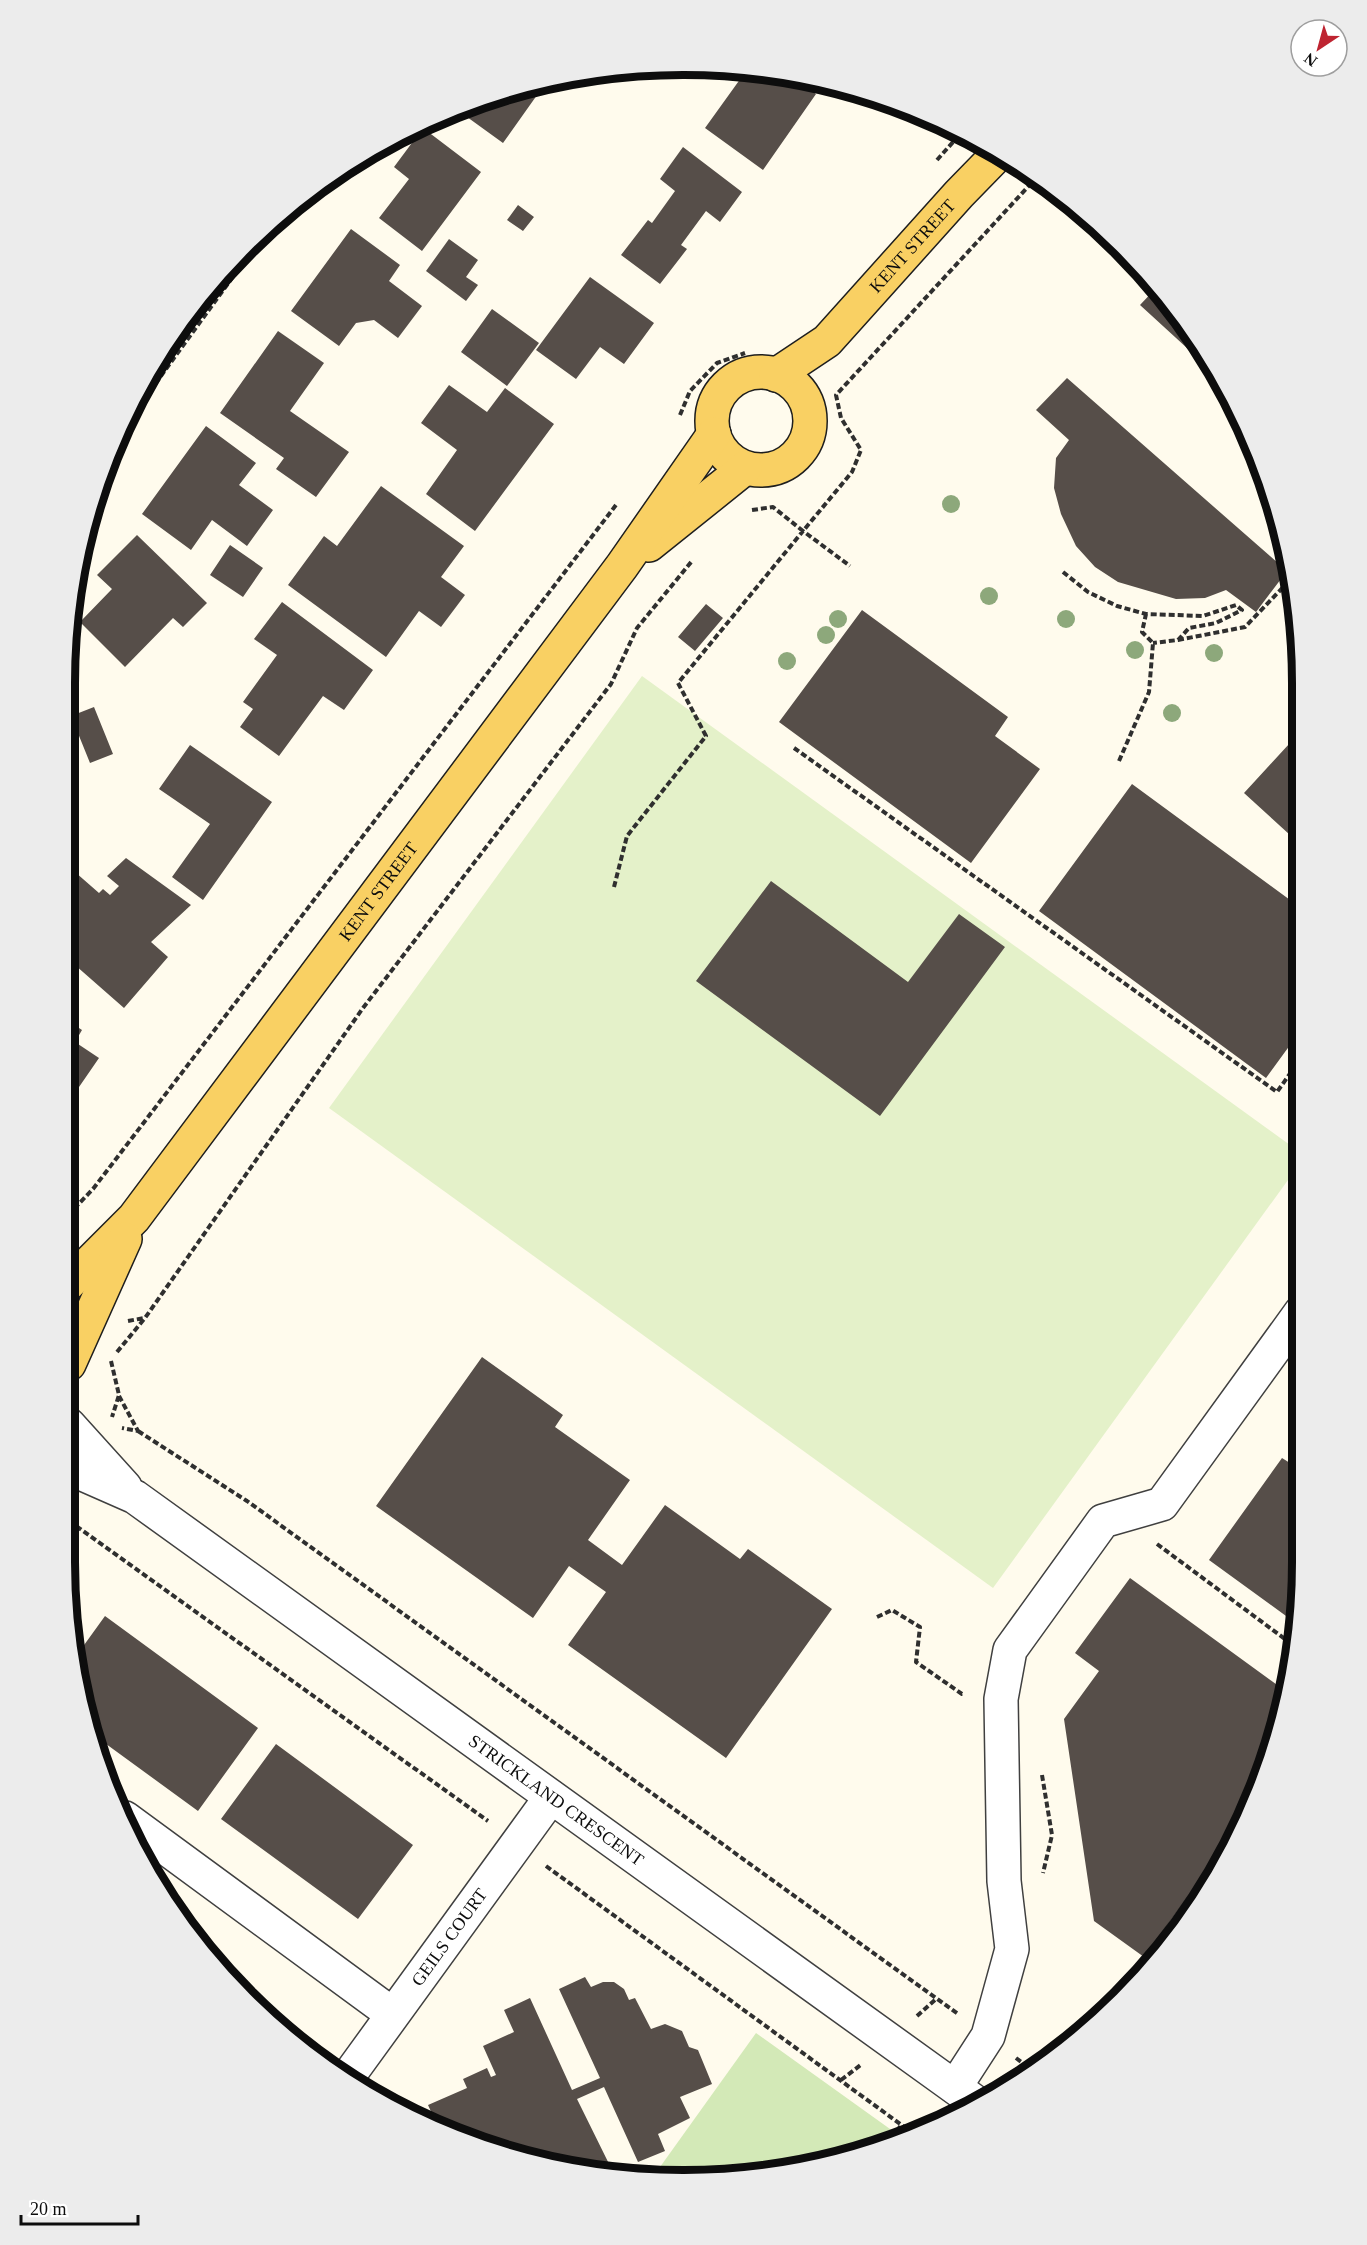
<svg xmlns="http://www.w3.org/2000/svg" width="1367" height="2245" viewBox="0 0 1367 2245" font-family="Georgia,serif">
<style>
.green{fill:#d3e9b7}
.pitch{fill:#e4f1c9}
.building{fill:#564e49}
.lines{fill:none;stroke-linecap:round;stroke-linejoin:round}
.minor-casing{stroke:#404040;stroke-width:36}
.major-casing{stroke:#1e1e1e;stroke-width:36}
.path{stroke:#2f2f2f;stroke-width:4;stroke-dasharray:6 3;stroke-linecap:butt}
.minor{stroke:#fff;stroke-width:33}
.major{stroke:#f9d063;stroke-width:33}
.tree{fill:#8da87b}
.labels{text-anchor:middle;stroke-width:6;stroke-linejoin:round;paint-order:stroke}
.street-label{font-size:18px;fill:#0d0d0d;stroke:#fff}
.rim{fill:none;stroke:#0d0d0d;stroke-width:8}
</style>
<rect width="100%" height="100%" fill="#fffbed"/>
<path class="green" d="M756 2033 904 2139 882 2148 765 2175 683 2180 661 2178 655 2174Z"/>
<path class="pitch" d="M642 676 1301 1153V1162L993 1588 329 1108Z"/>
<path class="building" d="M746 71 789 75 816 94 763 170 705 128Z
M547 81 503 143 456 109Z
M423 128 481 172 422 251 379 218 409 179 394 167Z
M683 147 742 192 720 222 706 211 681 245 687 249 660 284 621 255 648 220 652 223 675 191 660 179Z
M518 205 534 217 523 231 507 220Z
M351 229 400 265 389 281 422 306 398 338 374 320 356 323 339 346 291 311Z
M449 239 478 260 466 277 478 285 466 301 426 271Z
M590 277 654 323 624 364 600 347 576 379 536 350Z
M1157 287 1220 374 1223 381 1140 305Z
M492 309 539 343 507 386 461 352Z
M278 331 324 363 290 411 349 452 316 497 276 469 284 458 220 413Z
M1067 378 1287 571 1256 612 1226 590 1205 598 1176 599 1118 582 1095 567 1076 546 1061 514 1054 488 1056 458 1069 440 1036 410Z
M449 385 487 412 505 388 554 424 475 531 426 494 457 450 421 423Z
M206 426 256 463 239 485 273 510 247 546 212 520 191 550 142 514Z
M381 486 464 546 441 577 465 595 441 627 419 611 386 657 288 585 324 536 337 546Z
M137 535 207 603 183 627 173 618 125 667 80 622 112 589 97 575Z
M230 545 263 568 243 597 210 575Z
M282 602 373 670 344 710 323 696 279 756 240 727 253 709 243 702 277 655 254 639Z
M706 604 723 618 695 651 678 637Z
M862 610 1008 717 995 736 1040 769 971 863 779 722Z
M94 707 113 754 90 763 71 716Z
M1301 731V845L1244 793Z
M190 745 272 802 203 900 172 877 210 824 159 789Z
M1132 784 1301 908V1030L1266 1078 1039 911Z
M126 858 191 905 151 942 168 957 124 1008 67 958V865L99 893 103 889 110 895 119 886 107 876Z
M771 881 908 982 959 914 1005 947 880 1116 696 981Z
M67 1020 82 1030 75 1042 99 1058 68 1103Z
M482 1357 563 1415 555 1427 630 1480 588 1540 622 1565 665 1505 740 1559 748 1549 832 1609 726 1758 568 1645 606 1592 569 1566 533 1618 376 1506Z
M1282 1458 1301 1470V1499L1297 1505 1301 1508V1602L1297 1624 1209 1560Z
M1130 1578 1284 1690 1270 1761 1218 1866 1213 1862 1144 1957 1094 1921 1064 1719 1099 1671 1075 1653Z
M105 1616 258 1728 198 1811 91 1733 74 1659Z
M276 1744 413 1845 358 1919 221 1819Z
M585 1977 591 1987 603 1982H614L624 1989 629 2000 635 1998 651 2029 665 2024 682 2031 689 2047 698 2050 712 2084 680 2097 690 2118 658 2134 665 2151 638 2162 604 2087 577 2099 614 2174 563 2169 485 2148 439 2129 428 2105 467 2088 463 2079 487 2068 491 2077 496 2075 483 2046 514 2032 504 2010 530 1998 572 2090 600 2078 559 1989Z"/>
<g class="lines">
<defs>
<g id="minor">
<path d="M69 1425 125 1487"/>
<path id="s1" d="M69 1468 135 1497 978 2104"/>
<path d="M121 1818H125L392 2014"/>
<path id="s2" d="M347 2078 551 1797"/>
<path d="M955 2087 988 2036 1012 1949 1004 1881 1001 1699 1010 1650 1103 1521 1162 1504 1301 1312"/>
</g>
<g id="major">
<circle cx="761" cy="421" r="49"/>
<path id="s3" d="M776 375 827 341 959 194 999 153"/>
<path d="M649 545 745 468"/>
<path id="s4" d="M68 1284 134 1218 622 566 714 434"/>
<path d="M69 1364 125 1239"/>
</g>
</defs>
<use href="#minor" class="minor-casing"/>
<use href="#major" class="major-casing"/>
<path class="path" d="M937 160 961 133
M680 415 690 391 717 363 745 353
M129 420 269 227
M752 510 773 507 803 531 852 472 861 450 841 418 836 395 1037 177
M1063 572 1088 592 1117 606 1146 614 1203 616 1236 605 1242 610 1216 623 1189 628 1178 640 1153 643
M1178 640 1245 627 1289 581
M794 748 1277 1092 1301 1058
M1119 761 1149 692 1153 643 1142 632 1146 614
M614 887 627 836 706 736 678 683 803 531 850 566
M68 1215 93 1189 616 505
M128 1321 144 1318
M117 1352 145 1318 363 1008 611 684 637 628 692 561
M111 1361 119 1395 112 1417
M119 1396 138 1431 122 1428
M138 1431 247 1501 958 2014
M69 1521 488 1821
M1157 1544 1293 1645
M877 1617 892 1610 920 1627 916 1662 962 1694H965
M1042 1775 1052 1835 1043 1873
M546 1866 914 2134
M917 2016 936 1999
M1016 2058 1032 2070
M841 2080 862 2064
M887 2146 901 2125"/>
<use href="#minor" class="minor"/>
<use href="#major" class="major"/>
</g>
<g class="tree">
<circle cx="951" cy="504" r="9"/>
<circle cx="989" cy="596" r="9"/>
<circle cx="838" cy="619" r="9"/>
<circle cx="1066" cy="619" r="9"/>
<circle cx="826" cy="635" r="9"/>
<circle cx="1135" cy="650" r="9"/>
<circle cx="1214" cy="653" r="9"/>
<circle cx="787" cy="661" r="9"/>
<circle cx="1172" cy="713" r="9"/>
</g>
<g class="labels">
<g class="street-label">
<text dy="6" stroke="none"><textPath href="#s3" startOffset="189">KENT STREET</textPath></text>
<text dy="6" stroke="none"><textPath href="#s4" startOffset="501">KENT STREET</textPath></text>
<text dy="6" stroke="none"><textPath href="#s1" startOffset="591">STRICKLAND CRESCENT</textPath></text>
<text dy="6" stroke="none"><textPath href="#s2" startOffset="174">GEILS COURT</textPath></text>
</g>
</g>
<path d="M0 0H1367V2245H0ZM683 75H684A608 608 0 0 1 1292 683V1562A608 608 0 0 1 684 2170H683A608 608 0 0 1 75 1562V683A608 608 0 0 1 683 75Z" fill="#ececec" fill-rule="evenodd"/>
<path class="rim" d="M683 75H684A608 608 0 0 1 1292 683V1562A608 608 0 0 1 684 2170H683A608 608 0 0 1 75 1562V683A608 608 0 0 1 683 75Z"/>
<g transform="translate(1319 48) rotate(216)"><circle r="28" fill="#ffffff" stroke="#9e9e9e" stroke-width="1.5"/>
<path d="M0-4.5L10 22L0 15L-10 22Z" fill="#be2431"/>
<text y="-9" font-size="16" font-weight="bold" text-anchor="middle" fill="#0d0d0d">N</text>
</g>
<path d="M21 2215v9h117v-9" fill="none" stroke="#0d0d0d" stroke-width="3"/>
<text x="30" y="2215" font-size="18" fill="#0d0d0d" stroke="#ffffff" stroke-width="4.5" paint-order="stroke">20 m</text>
</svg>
